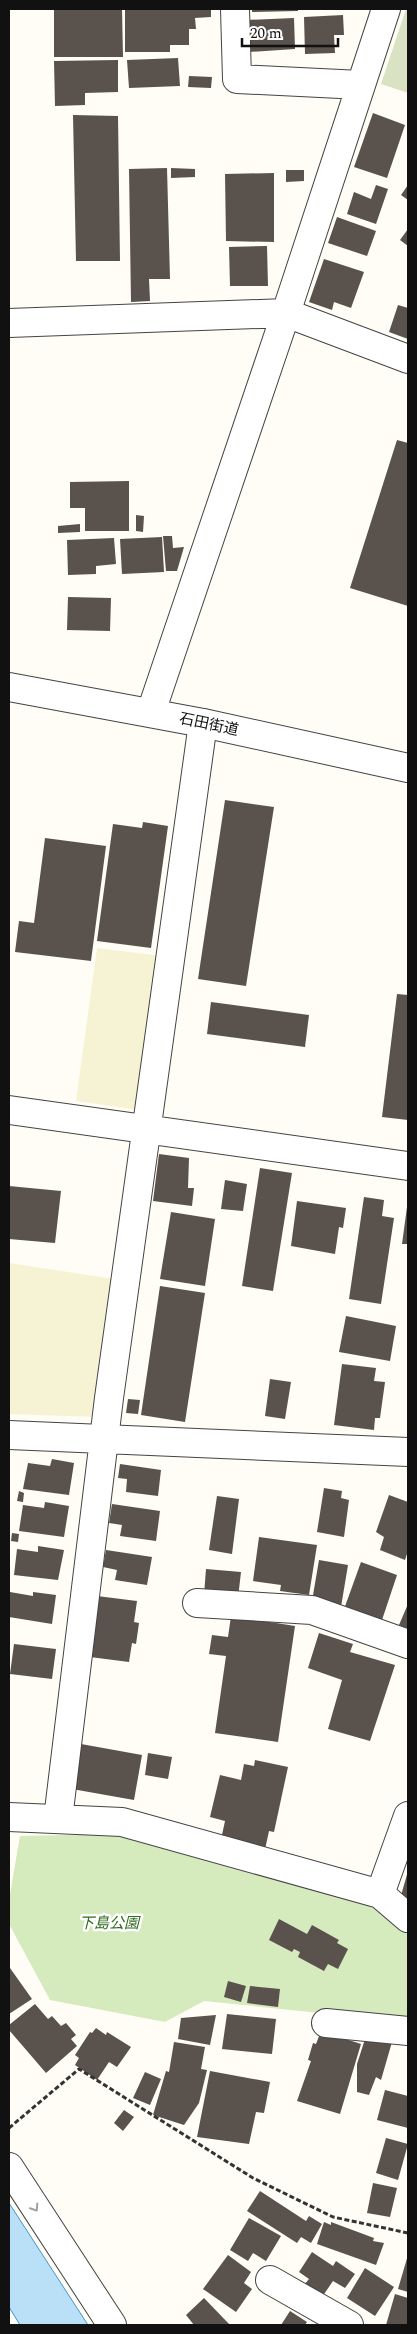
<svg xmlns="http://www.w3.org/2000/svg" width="417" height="2334" viewBox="0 0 417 2334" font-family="Spectral,'Noto Sans JP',serif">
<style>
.farmland{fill:#f6f3d4}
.green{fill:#d5ebbd}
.cemetery{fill:#d9e3c4}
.water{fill:#b9e0f7;stroke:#3f96cf}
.building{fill:#5a524d}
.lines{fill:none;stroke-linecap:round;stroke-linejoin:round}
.minor-casing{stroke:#444;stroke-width:30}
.tertiary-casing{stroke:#444;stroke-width:30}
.path{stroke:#333;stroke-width:3;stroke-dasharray:5 2.5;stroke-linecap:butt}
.minor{stroke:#fff;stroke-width:28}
.tertiary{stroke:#fff;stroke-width:28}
.oneway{stroke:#a0a0a0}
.labels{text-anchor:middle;stroke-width:5;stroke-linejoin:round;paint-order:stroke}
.street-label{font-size:15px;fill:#111;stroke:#fff}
.park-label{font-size:15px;font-style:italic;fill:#2f6b1f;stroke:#fff}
</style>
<rect width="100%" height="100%" fill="#fffdf5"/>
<path class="farmland" d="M97 948 161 956 140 1110 76 1101Z
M9 1263 114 1279 96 1417 9 1414Z"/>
<path class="green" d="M118 1834 353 1896 408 1928V2022L204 2001 165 2022 50 2000 9 1924V1900L20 1836Z"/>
<path class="cemetery" d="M406 9H408V93L381 84Z"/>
<path class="water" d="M9 2203 88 2325H20L9 2307Z"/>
<path class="building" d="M54 9H122L123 57H54Z
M125 9H211V17L195 18 196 29H189V45H170V52H125Z
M252 9H298V11L252 12Z
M343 15 344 35H334L335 53 305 54 304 17Z
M294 18 295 49 249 52 247 20Z
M178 58 180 86 129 88 127 60Z
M118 60V92L85 93V105L55 106 54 61Z
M189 76 212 77 211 88 188 87Z
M373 113 405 125 387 178 354 167Z
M73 115 118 116 120 261H76Z
M167 168 170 279H149L150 301 131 302 129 169Z
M171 168 195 169V177L171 178Z
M286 170H304V181L286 182Z
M274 173V242L226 241 225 174Z
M376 185 388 189 376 224 347 214 354 192 371 199Z
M408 185V200L401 195Z
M337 217 376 231 367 256 328 243Z
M408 229V246L400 240Z
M267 246 268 286H230L229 247Z
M324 259 364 272 351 308 334 302 332 310 309 302Z
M398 305 408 308V339L389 332Z
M397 440 408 443V606L350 588Z
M129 481V531H85V508H70V482Z
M136 515 144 516 143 532 136 531Z
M80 524V532L58 533V526Z
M163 536H172L173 548 184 547 177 571H166Z
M162 537 164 572 122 574 120 539Z
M114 538 116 564 96 566V574L68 575 67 540Z
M68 597 111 598 110 631 67 630Z
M225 800 274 807 246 986 198 979Z
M143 822 168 826 151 948 97 941 113 824 142 828Z
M45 838 106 846 91 961 15 952 19 921 34 923Z
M397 994 408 995V1120L382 1117Z
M211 1002 309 1015 305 1047 207 1034Z
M159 1154 189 1158 188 1188H194L192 1206 153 1201Z
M260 1168 292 1173 273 1291 242 1286Z
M225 1180 247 1184 243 1211 221 1209Z
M9 1186 61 1191 55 1243 9 1239Z
M364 1197 384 1200 382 1216 394 1218 381 1304 349 1299Z
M297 1201 346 1208 343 1228 339 1227 335 1254 291 1246Z
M407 1207H408V1244H402Z
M171 1212 215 1219 205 1286 160 1279Z
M160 1286 205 1293 185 1422 141 1415Z
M346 1316 396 1326 390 1361 339 1352Z
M342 1364 376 1368 374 1381 385 1382 380 1418H375L374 1430 334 1425Z
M270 1379 291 1382 285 1419 265 1416Z
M128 1399 140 1400 138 1414 126 1413Z
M52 1459 74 1463 69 1495 23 1489 28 1463 50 1466Z
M120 1464 161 1470 158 1496 126 1492 127 1479 118 1478Z
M324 1488 342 1491 341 1498 349 1500 344 1537 317 1532Z
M19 1491 24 1493 23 1502 17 1501Z
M389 1495 408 1502V1551L405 1560 380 1550 384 1537 376 1532Z
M217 1496 239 1499 232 1554 209 1550Z
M45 1502 69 1506 64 1537 19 1531 23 1505 44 1508Z
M112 1504 160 1511 156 1541 120 1536 122 1525 109 1523Z
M12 1533 19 1534 18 1542 11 1541Z
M259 1537 317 1545 309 1595 280 1591 281 1585 253 1581Z
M38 1546 64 1550 58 1580 14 1575 17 1549 38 1552Z
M106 1550 152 1557 147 1585 115 1580 117 1570 103 1567Z
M319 1560 348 1565 341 1607 312 1601Z
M361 1562 397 1575 380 1626 343 1612Z
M206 1569 241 1572 238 1598 204 1595Z
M10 1592 33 1596V1592L56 1595 52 1624 9 1617Z
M97 1596 137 1601 134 1622 139 1623 136 1644 132 1643 129 1662 90 1657Z
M408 1604V1629L399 1625Z
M231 1616 295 1626 278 1742 215 1733 226 1656 209 1654 212 1635 228 1637Z
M319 1633 353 1644 350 1652 395 1665 370 1741 328 1729 342 1680 308 1668Z
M14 1644 56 1649 52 1679 10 1674Z
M81 1744 142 1755 134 1800 72 1789Z
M148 1753 172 1757 168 1779 145 1775Z
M255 1760 288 1767 274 1832 269 1831 264 1854 220 1844 225 1821 210 1817 220 1775 241 1780 244 1764 254 1766Z
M408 1871V1901L400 1899Z
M279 1919 307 1934 312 1925 339 1940 337 1943 348 1949 338 1969 328 1964 324 1971 298 1957 300 1952 294 1949 292 1952 269 1940Z
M10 1968 32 1999 9 2014V1969Z
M228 1981 246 1986 241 2002 224 1997Z
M250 1986 280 1989 278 2007 247 2003Z
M35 2004 48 2019 52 2016 61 2026 66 2023 76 2035 71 2039 77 2046 46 2073 9 2030V2025Z
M227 2014 276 2019 272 2054 222 2049Z
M216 2015 210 2045 178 2039 181 2018Z
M96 2028 106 2035 107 2032 131 2047 117 2067 109 2062 97 2080 75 2065 79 2058 75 2055 90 2032 92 2033Z
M321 2031 361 2044 340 2114 297 2101 311 2061 308 2060 313 2043 316 2044Z
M366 2036 392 2042 381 2080 376 2077 369 2095 357 2092V2064Z
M174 2042 205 2047 201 2069 207 2070 199 2103 184 2125 153 2115 166 2071 169 2072Z
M210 2071 270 2082 264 2113 256 2112 249 2144 197 2137Z
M145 2072 161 2079 150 2105 133 2098Z
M385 2090 408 2096V2128L377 2120Z
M124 2110 134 2117 123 2131 114 2123Z
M386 2138 408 2144 398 2180 376 2173Z
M373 2183 397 2188 390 2217 367 2213Z
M260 2191 306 2221 309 2216 322 2224 311 2243 301 2237 297 2243 247 2211Z
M249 2218 281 2236 266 2261 253 2253 248 2261 230 2250Z
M324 2222 331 2225V2222L374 2238 373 2241 384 2243 376 2265 317 2244Z
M312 2252 333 2266 336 2261 355 2274 345 2288 333 2281 322 2297 304 2285 309 2279 299 2272Z
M228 2255 251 2272 244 2283 252 2289 236 2312 203 2289Z
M408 2255V2292L398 2289Z
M365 2268 394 2287 375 2316 347 2298Z
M395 2294 408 2298V2325H386Z
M204 2298 230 2325H194L186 2315Z
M290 2311 307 2322 305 2325H281Z"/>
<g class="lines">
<defs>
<path id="minor" d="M235 9 237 79 361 85
M9 323 286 313 408 359
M151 712 286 313 386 9
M9 1110 408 1166
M9 1435 408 1452
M197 1603 312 1610 408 1644
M9 1817 122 1822 380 1894 408 1918
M58 1819 109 1398 203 723
M380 1894 408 1816
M326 2023 408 2031
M9 2167 112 2325
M270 2280 349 2325"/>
<path id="tertiary" d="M9 687 203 723 408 768"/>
</defs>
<use href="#minor" class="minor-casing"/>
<use href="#tertiary" class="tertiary-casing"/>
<path class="path" d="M9 2128 79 2069 253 2178 333 2217 408 2233"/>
<use href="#minor" class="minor"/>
<use href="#tertiary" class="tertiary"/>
</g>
<defs><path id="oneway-chevron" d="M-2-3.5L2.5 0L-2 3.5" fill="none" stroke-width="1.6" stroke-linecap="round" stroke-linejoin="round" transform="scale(1.25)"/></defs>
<use class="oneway" href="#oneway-chevron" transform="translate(35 2208) rotate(57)"/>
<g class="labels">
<g class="street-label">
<text transform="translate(209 724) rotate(12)" y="5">石田街道</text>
</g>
<g class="park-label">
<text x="109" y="1928">下島公園</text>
</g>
</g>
<rect width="417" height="2334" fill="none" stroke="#111111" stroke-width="20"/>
<path d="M242 38v8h96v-8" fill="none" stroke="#111111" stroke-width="2.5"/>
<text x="250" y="38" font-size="15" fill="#111111" stroke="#ffffff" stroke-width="4" paint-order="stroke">20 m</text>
</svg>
